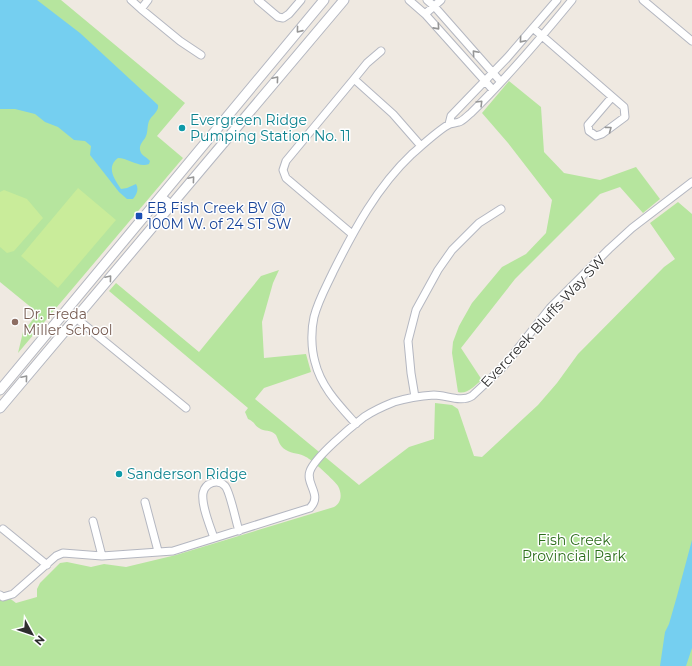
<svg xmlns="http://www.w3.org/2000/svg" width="692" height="666" viewBox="0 0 692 666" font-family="Montserrat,sans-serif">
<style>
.green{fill:#b6e59e}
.pitch{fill:#c9ec9a}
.water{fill:#75cff0}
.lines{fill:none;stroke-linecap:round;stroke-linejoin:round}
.street-casing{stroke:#b4b7c1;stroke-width:9}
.secondary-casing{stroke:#b4b7c1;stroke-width:11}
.street{stroke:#fff;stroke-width:7}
.secondary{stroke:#fff;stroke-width:9}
.oneway{stroke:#969696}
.culture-dot{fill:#0f9aa8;stroke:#fff;stroke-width:1.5}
.transit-dot{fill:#1a4fb4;stroke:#fff;stroke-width:1.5}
.education-dot{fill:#8d6e63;stroke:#fff;stroke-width:1.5}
.labels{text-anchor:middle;stroke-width:3;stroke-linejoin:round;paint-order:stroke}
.culture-label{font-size:14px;fill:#0d838f;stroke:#fff;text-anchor:start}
.transit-label{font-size:14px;fill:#164399;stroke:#fff;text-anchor:start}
.education-label{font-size:14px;fill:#785e54;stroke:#fff;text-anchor:start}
.street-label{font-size:14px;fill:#2e2e2e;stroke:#fff}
.park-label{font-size:14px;fill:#2c6e1b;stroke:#fff}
</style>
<rect width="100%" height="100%" fill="#efe9e1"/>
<path class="green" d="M0 0H61L185 103 157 136 183 158 18 353 23 332 38 313 0 282Z
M509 81 541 107 544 152 564 173 600 180 636 167 660 199 643 213 620 187 600 194 515 279 461 348 482 380C475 385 467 395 458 392L452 353 453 342 459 326 472 303 502 267 526 254 546 233 552 200 508 143 482 113Z
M678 202 692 214V666H0V591L16 603 37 597V589L40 583 60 563 67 562 91 567 104 564 126 567 176 555 334 507C342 503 342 493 338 486 336 482 311 459 306 457 300 453 292 454 286 450 279 446 279 441 276 435 271 429 264 432 259 428 255 426 255 422 248 419L245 412 248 408 109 291 116 283 199 352 261 276 279 270 273 283 262 322 264 358 306 354 311 372 264 388 255 399 359 485 409 447 434 439 435 403 452 405 458 409 474 456 482 457 538 405 557 383 578 354 664 267 675 259 650 223Z"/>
<path class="pitch" d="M78 188 116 220 58 288 21 256Z
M4 190 27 199 43 218 14 251 7 253 0 247V192Z"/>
<path class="water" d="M0 0H37L80 33 158 105C159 112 152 115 149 121 147 126 148 132 146 136 144 141 139 144 140 150 141 156 147 157 150 161L149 164C139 168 128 158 118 158 106 167 114 179 121 189L127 188 136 184C139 189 137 194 133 199H127L119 192 90 155 91 146 85 141 74 140 58 127 45 122 35 114 15 109H0Z
M692 540V648L686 666H660L665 632 669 624 677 596Z"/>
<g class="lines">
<defs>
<path id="street" d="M131 0 141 9 148 0
M258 0 278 17 283 18 289 14 301 0
M409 0 425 14 493 90
M427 0 434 6 501 82
M643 0 692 41
M141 9 180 41 201 55
M425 14 441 0
M533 28 624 107 625 117 602 134 596 136 589 131 588 125 612 97
M354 79 367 63 381 51
M449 124 451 116 507 58 557 0
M162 197 171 204
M352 234 286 178 283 170 286 161 354 79 393 114 421 146
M76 318 186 408
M415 397 411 373 408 341 416 310 438 270 452 250 479 223 501 209
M356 424C339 405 321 387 315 362 311 348 311 330 314 317 318 301 326 287 333 272 354 230 377 187 412 154 420 147 442 127 450 124 453 123 456 123 459 122 463 121 467 116 471 113 507 78 540 39 572 0
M145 502 158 551
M93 521 102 556
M3 529 47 565
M214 538C210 526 201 505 203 493 205 483 218 478 225 486 230 491 236 522 239 531
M0 595 3 597 13 594 56 556 63 553 102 556 173 551 310 508C323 495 305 484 310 471 315 457 351 427 364 417 373 411 384 406 394 402 407 398 420 396 434 395 446 395 461 403 472 396L504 366 550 308 609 249 632 228 692 182"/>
<path id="secondary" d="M0 390 324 0
M0 408 344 0"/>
</defs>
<use href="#street" class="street-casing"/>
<use href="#secondary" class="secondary-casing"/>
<use href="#street" class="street"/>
<use href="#secondary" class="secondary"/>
</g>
<defs><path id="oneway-chevron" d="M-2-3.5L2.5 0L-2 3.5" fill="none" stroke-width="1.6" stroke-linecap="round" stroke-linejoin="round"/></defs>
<g class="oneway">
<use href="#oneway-chevron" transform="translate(437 27) rotate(48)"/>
<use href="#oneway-chevron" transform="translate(299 30) rotate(129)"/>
<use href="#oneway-chevron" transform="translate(522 40) rotate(131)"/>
<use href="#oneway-chevron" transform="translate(475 53) rotate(-131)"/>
<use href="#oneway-chevron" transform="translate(276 79) rotate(-50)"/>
<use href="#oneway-chevron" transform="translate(480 103) rotate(-45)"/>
<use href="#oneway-chevron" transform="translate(609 129) rotate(-37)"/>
<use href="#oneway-chevron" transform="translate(192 179) rotate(-50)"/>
<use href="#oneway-chevron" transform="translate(109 278) rotate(-50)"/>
<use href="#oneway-chevron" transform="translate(25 378) rotate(-50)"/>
</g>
<g class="culture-dot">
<circle cx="182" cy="128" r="4"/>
<circle cx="119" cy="474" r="4"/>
</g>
<rect class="transit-dot" x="135" y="212" width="8" height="8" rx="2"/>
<circle class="education-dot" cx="15" cy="322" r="4"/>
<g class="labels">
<g class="culture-label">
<text x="190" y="125">Evergreen Ridge<tspan x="190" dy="16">Pumping Station No. 11</tspan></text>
<text x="127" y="479">Sanderson Ridge</text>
</g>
<g class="transit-label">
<text x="147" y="213">EB Fish Creek BV @<tspan x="147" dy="16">100M W. of 24 ST SW</tspan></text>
</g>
<g class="education-label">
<text x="23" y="319">Dr. Freda<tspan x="23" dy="16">Miller School</tspan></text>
</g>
<g class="street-label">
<text transform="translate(543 321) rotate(-47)" y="5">Evercreek Bluffs Way SW</text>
</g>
<g class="park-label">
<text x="574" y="545">Fish Creek<tspan x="574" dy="16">Provincial Park</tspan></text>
</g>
</g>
<g transform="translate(32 634) rotate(130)" stroke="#ffffff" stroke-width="3" paint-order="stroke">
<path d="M0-3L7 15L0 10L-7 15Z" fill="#2e2e2e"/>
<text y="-6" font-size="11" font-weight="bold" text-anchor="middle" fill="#2e2e2e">N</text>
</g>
</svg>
